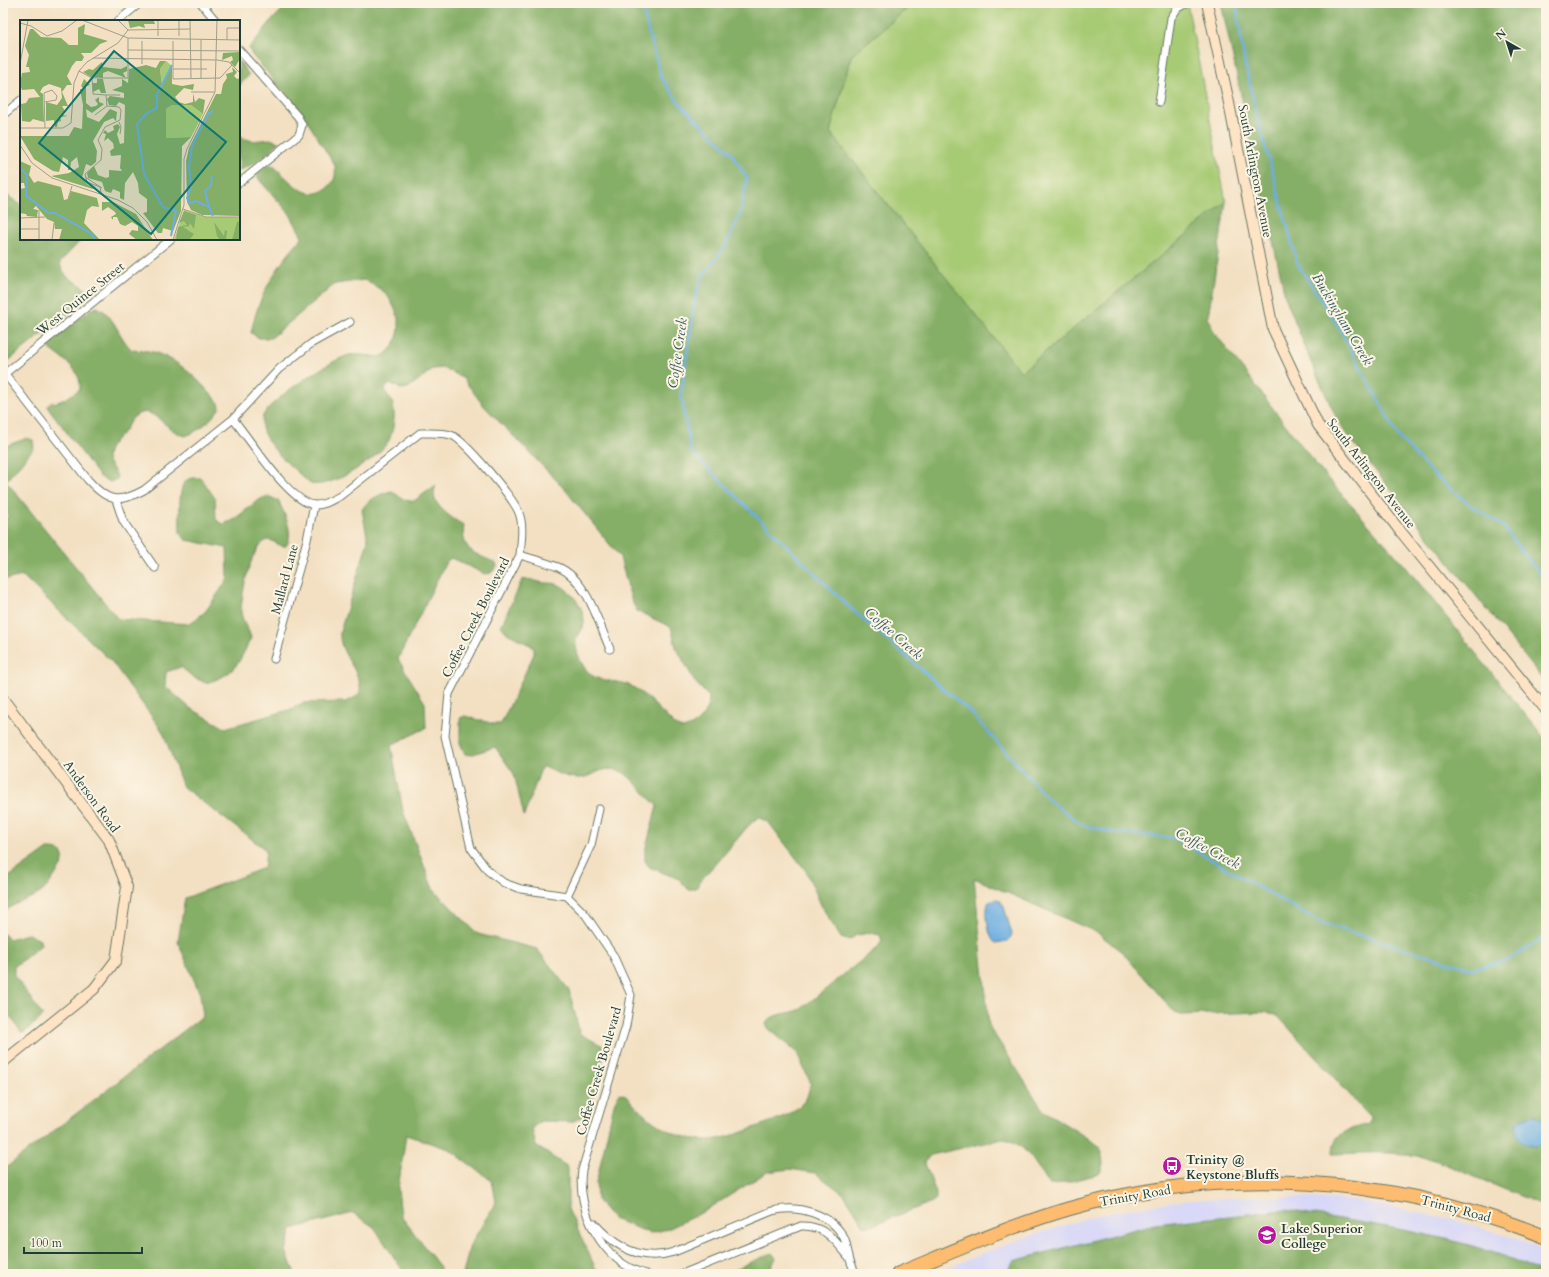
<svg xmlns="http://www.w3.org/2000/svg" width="1549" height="1277" viewBox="0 0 1549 1277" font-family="Cardo,serif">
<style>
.built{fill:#d7d7f8}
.green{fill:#a7ca74;stroke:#638454}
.forest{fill:#85ae66;stroke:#52764d}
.water{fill:#6caee0;stroke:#46768a}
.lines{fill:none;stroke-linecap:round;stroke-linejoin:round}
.stream{stroke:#6caee0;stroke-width:2.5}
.street-casing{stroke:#697666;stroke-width:9}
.secondary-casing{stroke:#697666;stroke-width:12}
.highway-casing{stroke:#697666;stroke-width:15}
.street{stroke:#fff;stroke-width:7}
.secondary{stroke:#fee4c5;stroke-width:10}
.highway{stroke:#fdbc6f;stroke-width:13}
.labels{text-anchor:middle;stroke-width:4;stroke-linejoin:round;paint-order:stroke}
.street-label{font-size:13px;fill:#1f3d34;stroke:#fcf5e5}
.poi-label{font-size:13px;font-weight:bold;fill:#1f3d34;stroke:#fcf5e5;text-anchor:start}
.water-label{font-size:14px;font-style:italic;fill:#32595f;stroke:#fcf5e5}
.inset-river{fill:none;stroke:#6caee0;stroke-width:2}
.inset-road{fill:none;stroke:#9e9f89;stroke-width:1}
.view{fill:#0f766e;fill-opacity:0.15;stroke:#0f766e;stroke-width:2}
.inset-edge{fill:none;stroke:#1f3d34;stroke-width:2}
</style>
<rect width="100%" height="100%" fill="#fcf5e5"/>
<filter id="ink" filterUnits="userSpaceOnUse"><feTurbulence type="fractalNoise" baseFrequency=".025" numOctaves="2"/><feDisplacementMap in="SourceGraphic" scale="8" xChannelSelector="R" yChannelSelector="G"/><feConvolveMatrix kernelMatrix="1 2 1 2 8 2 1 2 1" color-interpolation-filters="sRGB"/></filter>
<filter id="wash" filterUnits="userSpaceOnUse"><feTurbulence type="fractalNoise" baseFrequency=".012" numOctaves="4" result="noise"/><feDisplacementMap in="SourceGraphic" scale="16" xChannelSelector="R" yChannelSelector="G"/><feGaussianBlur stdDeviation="0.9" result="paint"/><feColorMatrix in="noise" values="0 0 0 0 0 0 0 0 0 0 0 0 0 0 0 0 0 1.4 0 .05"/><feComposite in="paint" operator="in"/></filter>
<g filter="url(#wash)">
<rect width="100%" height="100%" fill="#f3e0c2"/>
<path class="built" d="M1263 1196 1347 1200 1392 1207 1452 1219 1514 1238 1546 1252V1274H933L1006 1244 1090 1217 1137 1207 1188 1200Z"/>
<path class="green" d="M920 3H1187L1226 202 1021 372 830 132 851 56 909 7Z"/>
<path class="forest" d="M289 3H920L909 7 851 56 830 132 1021 372 1226 202 1208 318 1214 332 1322 472 1406 567 1546 740V1207L1435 1160C1401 1150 1368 1153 1333 1154 1332 1133 1352 1128 1369 1124L1370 1117 1276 1014 1262 1012 1181 1015 1175 1013 1123 953 1098 933 974 878 989 1026 1043 1110 1098 1145C1102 1154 1106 1166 1099 1174L1055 1185H1049C1037 1167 1026 1142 1003 1139L931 1155 924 1161 936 1193V1199L932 1202 871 1226H864L844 1194 815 1173 790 1169 767 1172 705 1211 668 1229 650 1233 613 1219 597 1200 596 1183 614 1104 619 1093 626 1095C644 1119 671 1137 702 1140 721 1141 742 1132 759 1126 775 1120 795 1114 806 1099 808 1095 809 1088 811 1084L797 1053 768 1028 766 1024C771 1012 790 1015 801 1009L878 947 882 941 880 935 871 933 856 935 851 939 847 940 841 938 822 907 806 871 769 823 759 817C748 824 742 834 733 844 721 859 706 872 696 888L689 890 679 879 649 867 645 861V851L657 806C650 799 630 775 622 772 601 764 597 776 580 778 567 779 553 771 542 766L524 816 514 774 495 747 470 755 465 754 460 743V718L465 716 494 724H501L534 654V649L532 646 507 633 501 626 522 580C531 578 536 582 545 583 549 583 554 583 557 584 570 589 585 608 584 622 584 630 578 634 576 641 574 650 583 668 590 674 602 684 620 679 633 687 649 697 662 713 676 726L682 729C698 726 708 713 709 697L695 682 676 647 671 627 637 611 632 602 620 557 562 486 483 405 462 377 443 368 433 369 408 388 400 389 396 386 390 384 385 389C386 394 390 397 392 402 396 414 394 427 390 438 384 456 327 492 309 483 294 468 267 448 262 428 262 425 262 419 263 416 270 399 331 360 349 355 359 353 376 358 382 356 394 350 400 335 399 322 399 315 391 301 387 295 382 289 371 284 364 280L335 284 271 338H259L251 333C258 297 276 266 301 240L302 237 290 214 261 182 257 176 258 173 268 165H272C287 176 305 205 327 188 335 182 336 176 335 166L301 111 252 55 249 48 273 19Z
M1221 3H1546V683L1346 434 1336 417 1310 360 1285 296Z
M239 61 249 75 239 86Z
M239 137 253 141 270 139 279 142C270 153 253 166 239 170Z
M3 190 5 194 21 205V239H82L60 262C63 282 78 279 89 293V297L83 302 3 365Z
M97 307C115 315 118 337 132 350 139 351 147 350 153 352 181 360 200 382 219 403L220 407C214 418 197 433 185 436 180 434 175 432 171 429 159 420 147 403 132 419 128 423 127 429 122 434 116 439 107 448 107 457 107 465 117 470 117 479L110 482 100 477 47 406 52 402 55 403C64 400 72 395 80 389 82 368 60 358 48 347V344L90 310Z
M27 438 33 440 34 448 6 481 118 619 189 624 205 612 228 579 227 548 186 540 180 533C180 522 178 491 184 483 188 477 195 478 201 478L215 498 216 520 223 524C241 519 251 501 268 496L279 501C284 515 295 532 286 546H282L270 540C251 539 241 597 241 612 242 621 249 629 251 638 238 664 236 674 206 683L193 677 181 667 166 672 165 686 190 708 225 728 289 710 303 703 346 702 354 698 360 692C362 670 338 655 340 632L368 541 362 510C367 500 381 493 392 491 398 496 406 502 414 501L436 485C435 488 434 492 434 495 434 506 455 521 464 525 460 551 476 554 496 563L497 566 491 573 485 574 451 558 446 562 398 659 425 703 426 728 391 745 403 811 433 889 478 934 537 949 569 990 580 1034 605 1047 589 1114 571 1122 541 1121 532 1128 536 1146 568 1167V1209L596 1269 610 1274H463L470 1245 496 1202 492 1181 449 1149 406 1135 398 1189 401 1216 440 1267V1274H405L374 1227 353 1213 292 1229 286 1251 295 1274H3V1170L203 1016 200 994 178 942 185 898 264 868 266 850 183 787 163 732 112 662 23 576 4 580 3 579V520L9 516 3 509V447Z
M48 849C53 849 59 849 62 854 66 860 61 866 58 871 53 878 48 888 40 893 29 901 12 902 3 914V877L6 879Z
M3 933 9 939 28 934 40 940 41 945 14 967V975L43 1016 25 1032H21L3 1006Z
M1286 1210C1368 1225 1471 1235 1544 1274H1006L1014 1261 1155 1224Z
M772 1253 776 1258 768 1274H724Z"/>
<path class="water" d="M996 899 1000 900 1004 907 1012 934 1011 937 1007 941 996 943C988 940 984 908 989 902Z
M1536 1115 1546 1122V1140C1525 1162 1496 1117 1536 1115Z"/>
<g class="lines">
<path class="stream" d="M642 3 649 35 662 79 680 104 732 154 747 178 740 215 726 246 701 278 696 296 681 395 691 452 849 607 969 711 1051 802 1083 825 1111 832 1174 838 1321 923 1472 969 1508 960 1546 936
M1236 3 1245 64 1257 116 1298 265 1337 324 1399 438 1433 474 1470 505 1502 525 1546 582"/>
</g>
</g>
<g filter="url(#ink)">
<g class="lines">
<defs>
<path id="street" d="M201 3 216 21
M118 21 140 3
M239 50 298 117 302 125 299 135 239 183
M1159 102 1171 18 1177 9 1188 3
M3 115 21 100
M5 374 88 480C108 502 118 504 144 490L233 419C250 439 288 501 314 505 323 506 332 500 340 496L420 433C429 433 442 432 451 435 464 439 514 499 519 513 524 526 521 542 520 555L449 694 445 736 471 848 488 871 504 883 521 889 567 896 585 914 613 955 631 995 626 1026 582 1170C576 1210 603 1264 646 1274
M3 375 171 239
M233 419 279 369 312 343 350 322
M116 500 123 521 155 568
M520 555C532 559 546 562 558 567 587 579 598 622 610 649
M274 659 307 540 314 505
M567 896 591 845 599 809
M594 1223C615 1247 642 1262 674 1252L772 1211C797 1204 832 1214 844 1238 847 1244 847 1250 849 1256 850 1262 853 1268 856 1274
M682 1274 801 1226C824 1225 835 1240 848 1256"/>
<path id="secondary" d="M1207 3 1228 98 1273 329 1318 425 1397 527 1546 710
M3 699 109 840 127 887 116 960 94 989 3 1062"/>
<path id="highway" d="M898 1274C954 1251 1010 1226 1068 1209 1225 1164 1395 1176 1546 1237"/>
</defs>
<use href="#street" class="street-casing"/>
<use href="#secondary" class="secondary-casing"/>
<use href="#highway" class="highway-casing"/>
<use href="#street" class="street"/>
<use href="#secondary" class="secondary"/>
<use href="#highway" class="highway"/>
</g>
</g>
<defs>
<symbol id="bus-disc" viewBox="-11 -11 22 22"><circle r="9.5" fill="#b5179e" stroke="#fcf5e5"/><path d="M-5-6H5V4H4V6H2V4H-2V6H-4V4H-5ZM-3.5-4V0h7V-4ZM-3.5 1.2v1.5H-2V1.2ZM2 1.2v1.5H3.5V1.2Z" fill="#fff"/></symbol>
<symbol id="university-disc" viewBox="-11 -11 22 22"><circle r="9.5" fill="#b5179e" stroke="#fcf5e5"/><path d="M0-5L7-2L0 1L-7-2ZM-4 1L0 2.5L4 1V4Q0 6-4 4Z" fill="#fff"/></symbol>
</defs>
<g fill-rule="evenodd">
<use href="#bus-disc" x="1161" y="1155" width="22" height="22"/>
<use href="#university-disc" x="1256" y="1224" width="22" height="22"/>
</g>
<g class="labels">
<g class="street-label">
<text transform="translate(1256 171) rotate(79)" y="5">South Arlington Avenue</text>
<text transform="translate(80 298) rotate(-39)" y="5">West Quince Street</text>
<text transform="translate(1372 473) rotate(52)" y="5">South Arlington Avenue</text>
<text transform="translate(284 579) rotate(-75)" y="5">Mallard Lane</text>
<text transform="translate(475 617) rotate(-63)" y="5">Coffee Creek Boulevard</text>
<text transform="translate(92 796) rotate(54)" y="5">Anderson Road</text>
<text transform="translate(598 1071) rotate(-74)" y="5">Coffee Creek Boulevard</text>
<text transform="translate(1135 1195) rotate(-10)" y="5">Trinity Road</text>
<text transform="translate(1456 1208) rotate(15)" y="5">Trinity Road</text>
</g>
<g class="poi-label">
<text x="1186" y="1164">Trinity @<tspan x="1186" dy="15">Keystone Bluffs</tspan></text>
<text x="1281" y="1233">Lake Superior<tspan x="1281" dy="15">College</tspan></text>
</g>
<g class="water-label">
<text transform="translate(1343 319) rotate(59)" y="5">Buckingham Creek</text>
<text transform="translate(677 353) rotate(-82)" y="5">Coffee Creek</text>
<text transform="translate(894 633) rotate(41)" y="5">Coffee Creek</text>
<text transform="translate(1208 848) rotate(28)" y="5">Coffee Creek</text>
</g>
</g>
<g transform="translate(20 20)">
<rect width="220" height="220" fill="#f3e0c2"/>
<path d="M146 41 152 46 142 65 140 49ZM152 85H171L183 94 171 117 146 118V89ZM164 190 185 197H220V220H154Z" fill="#a7ca74"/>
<path d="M108 0H137L134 1 135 4H124L125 8 119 6 110 8ZM65 4 64 14 88 21 80 24 71 33H61L64 37 62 41H56L52 46 47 56 52 65H47L42 72 48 86H42L45 91 42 95 48 96 40 97 41 101 38 102 37 107H35L34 100 26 101V82L37 85 42 78 41 68 29 64 23 67 20 72 23 74 24 102 13 99 10 102 2 101 1 84 6 83 9 78 20 77 14 69 2 70 0 64 2 53 10 52 9 47H6L9 35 5 26 10 9H13L21 17 41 18 49 25H58V8ZM220 32V39L215 47 210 42 213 40 212 36 202 40 203 33ZM140 41H146L140 49 142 65 152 46V64L162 66 174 64 173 70 164 68 155 77 159 82 165 84 173 82V73L175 82 179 78 185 80 183 94 171 85H152L146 89V118L171 117 162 126 161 191 153 211 143 208 142 213H138L123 193 127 192V179L119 173 118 163 113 152 105 163 104 180 100 178V172L93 169 91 173 85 171 82 162 68 158 67 153 74 146 78 155 86 158 89 157V150L102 151 100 148 101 135 91 136 90 131 94 128 93 123 88 118 84 121 86 114 83 113 85 110 88 113 94 110 93 106 98 104 100 107 97 114 100 124 104 123 105 85 99 82 96 86 89 85 87 79 90 76 104 78V73L92 70 102 66V59L108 63 109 49 126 45 136 48ZM82 42 83 47 101 49 107 46V51L103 53 106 58 88 51 83 53V58L71 57 63 52 69 49 73 50ZM212 47 217 52 214 56 217 59 220 58V196L182 195 171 190 167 182 166 141 169 128 196 74H201L203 64 207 58 206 54 213 52ZM64 59 70 65 66 66V83L71 87 76 86 78 84 75 80 79 77V82L84 84 72 93 66 89 67 97 79 102 90 89 97 92 96 101 93 98 84 102 73 121 77 131 76 142 71 146 66 144 62 158 68 165 76 167 73 169 31 156 49 153 59 147 57 137 51 142 50 150H48V140L43 137 39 152 33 151 14 139 0 116H49L54 107 62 109 63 85 60 69H64L61 66ZM77 59H83L86 73H81L79 69 73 72V63H77ZM0 141 11 146 9 155 14 163 18 161 41 167 44 180 48 179 51 171 77 178 79 187 72 186 67 190 64 203 80 220H39L42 209H35L34 202 27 199 16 186 13 189 18 190 17 197 7 196 6 194 0 193V169L5 168 4 163H0ZM82 182H93L116 194 133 220H117L109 214 112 210 118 211V206L112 202 105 206 100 204 97 197H93V200L91 197 96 194 95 192 88 187 82 191ZM164 191 176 195 174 209 170 203 169 206 163 207 174 214 170 219 156 220 158 207 167 205 164 201 159 203ZM220 201V220H212L217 202ZM194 202 204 216 205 210 207 211 206 220H200L197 216Z" fill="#85ae66"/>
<path class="inset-river" d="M0 148 7 155 6 175M6 176 29 193H35L72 214 75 220M189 187 185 171 191 166 192 155M193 196 189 187 176 181 169 183 167 178 171 167 169 145 172 126 189 93 193 91M151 216 156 191 143 187 124 154 117 104 127 93 137 88V75L152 45"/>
<path class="inset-road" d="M62 0 108 18 220 20M98 0 108 10M159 0V16M170 0 171 58M0 3 11 6 27 16 42 11 57 0M108 10 170 9M138 16V0M181 20V58M207 20V8H220M153 21V59L200 58 212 45M108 30 220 31M73 38 197 40 209 42 220 53M0 44 8 0M122 44V21M153 49H187M59 51 72 58H108V18M72 58 73 74 86 75 87 86 99 87 101 90 100 100 85 107 78 120 82 129 81 140 65 154 67 162 80 167 81 172M171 72H194M86 75H100M75 95 87 86M99 102 101 107 100 114M0 108H43L51 103 54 63 59 51 67 42 98 23 108 10M25 108 24 73 32 70 37 76 36 80 25 82M0 125 12 143 32 158 98 180 113 188 127 202 137 220M65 157 82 168M48 179 52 166M163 189 186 197H220M0 198 25 197M0 209H19M19 220V190M32 220 34 203M153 220 164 185V139L167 129 195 72 197 0"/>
<path class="view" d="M94 31 206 122 131 214 19 123Z"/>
<rect width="220" height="220" class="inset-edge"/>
</g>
<rect width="1549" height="1277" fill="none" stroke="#fcf5e5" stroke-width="16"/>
<g transform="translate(1507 42) rotate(321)" stroke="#fcf5e5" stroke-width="3" paint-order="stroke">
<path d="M0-3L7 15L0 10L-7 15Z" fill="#1f3d34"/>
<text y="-6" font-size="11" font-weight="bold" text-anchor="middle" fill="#1f3d34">N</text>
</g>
<path d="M24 1247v6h118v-6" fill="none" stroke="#1f3d34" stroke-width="2"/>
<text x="30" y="1247" font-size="12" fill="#1f3d34" stroke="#fcf5e5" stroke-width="3" paint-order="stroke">100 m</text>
</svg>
